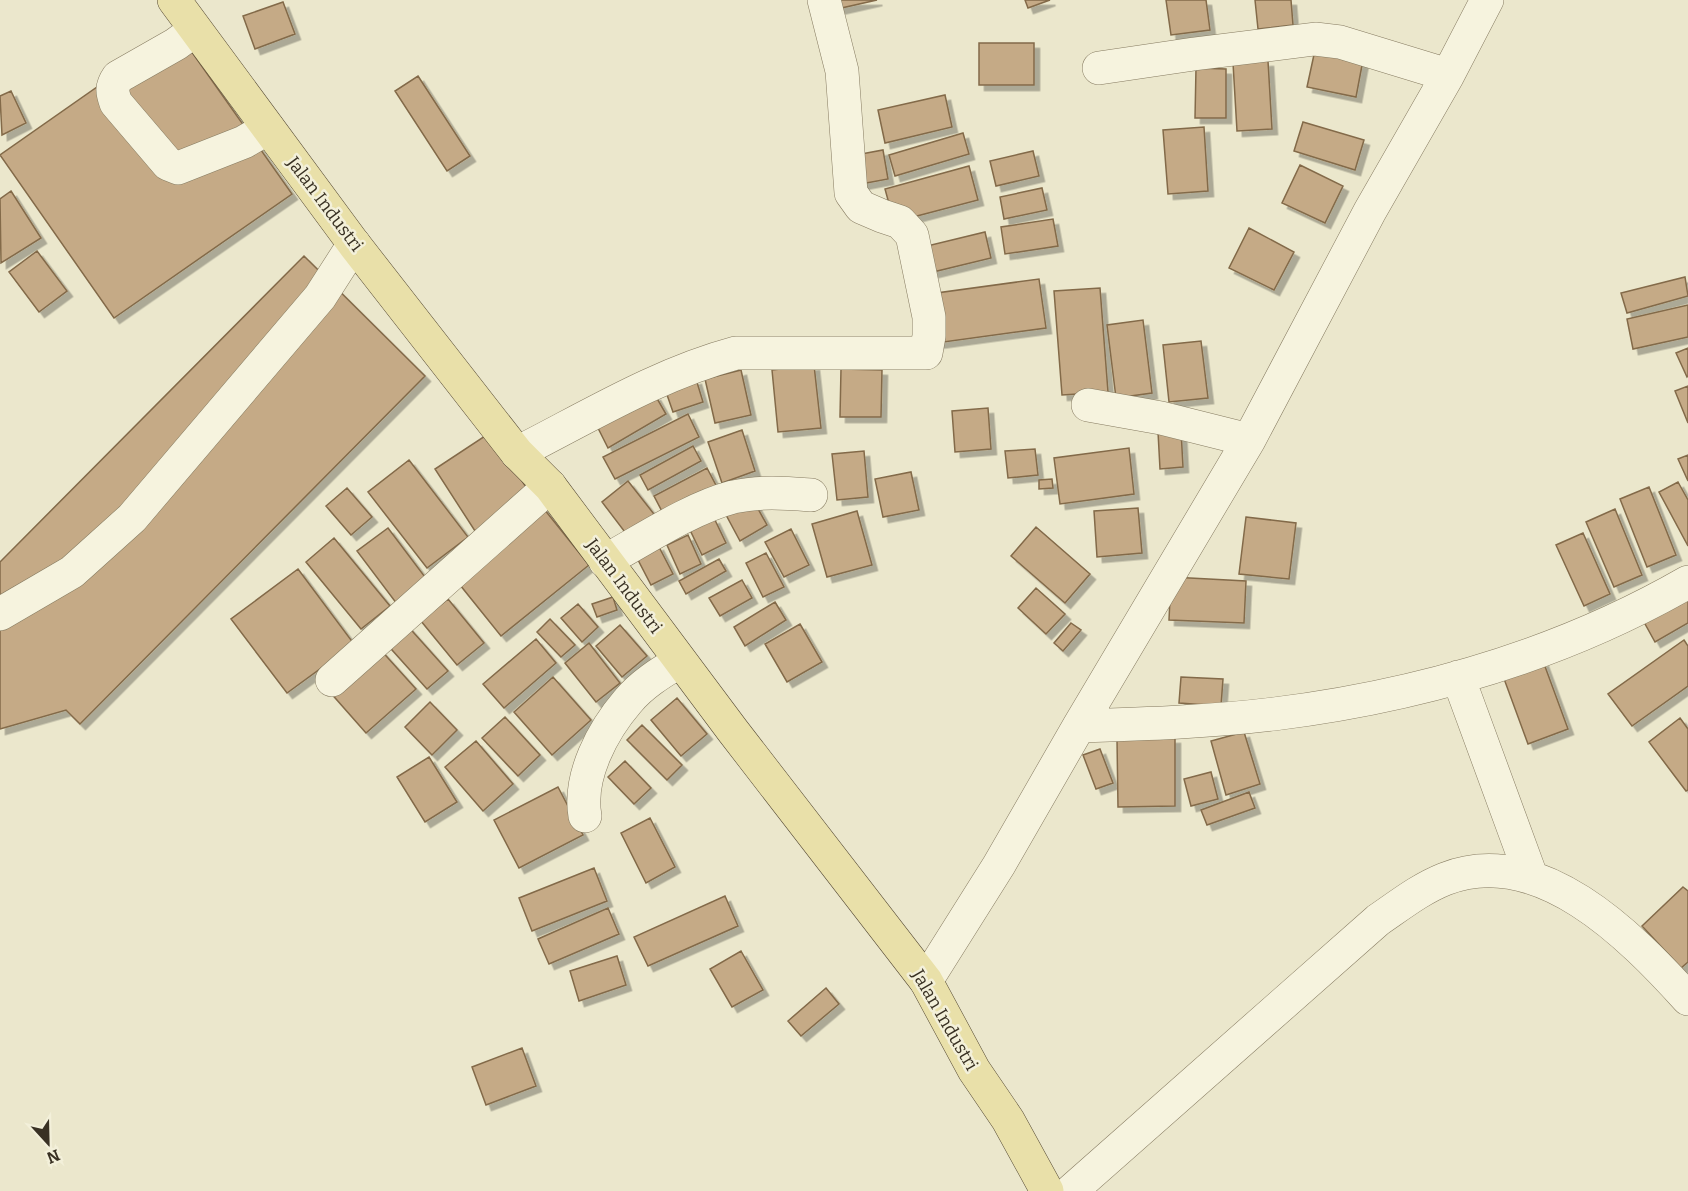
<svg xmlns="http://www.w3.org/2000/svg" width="1688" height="1191" viewBox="0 0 1688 1191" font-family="Bitter,serif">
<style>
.building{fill:#c5aa86;stroke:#836a49;stroke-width:1.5;filter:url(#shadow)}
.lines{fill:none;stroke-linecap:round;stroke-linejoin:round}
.minor-casing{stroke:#867b61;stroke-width:34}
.major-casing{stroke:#554934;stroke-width:34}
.minor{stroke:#f6f3de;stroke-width:33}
.major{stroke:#e9e0a9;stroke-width:33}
.labels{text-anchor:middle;stroke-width:5;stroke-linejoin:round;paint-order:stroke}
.street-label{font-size:18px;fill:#393123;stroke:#f3f0da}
</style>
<defs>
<filter id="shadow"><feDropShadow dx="5.5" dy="5.5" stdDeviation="0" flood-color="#0004"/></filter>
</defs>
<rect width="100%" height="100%" fill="#ebe7cc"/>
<path class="building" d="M825 0H877L828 11Z
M1025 0H1050L1028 8Z
M1166 0H1206L1210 30 1171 35Z
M1255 0H1291L1293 25 1258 29Z
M283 2 295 34 255 49 243 16Z
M177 31 292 194 114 318 0 155Z
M979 43H1034V85H979Z
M1315 50 1363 60 1356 97 1307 87Z
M1268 61 1272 129 1237 131 1233 63Z
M1196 68 1226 69V118H1195Z
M418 76 470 156 447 171 395 91Z
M11 91 26 123 2 135 0 96Z
M945 95 952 127 885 143 878 110Z
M1303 122 1364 140 1355 170 1294 151Z
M1204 127 1208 191 1168 194 1163 130Z
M963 133 969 154 895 176 889 155Z
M883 150 888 179 850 186 845 157Z
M1033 151 1039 176 996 186 990 161Z
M1300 165 1343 186 1325 223 1282 203Z
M969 166 978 200 894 222 885 189Z
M1042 188 1047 210 1004 219 1000 197Z
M11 191 41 238 1 263 0 199Z
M1053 219 1058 246 1005 254 1001 227Z
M1249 228 1294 252 1274 290 1229 268Z
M985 232 991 258 933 272 927 246Z
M37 251 67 291 39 312 9 272Z
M304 256 425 376 80 724 66 710 0 729V562Z
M1685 277 1688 296 1627 313 1621 293Z
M1039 279 1046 328 929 344 922 295Z
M1100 288 1108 392 1062 395 1054 291Z
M1688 305V337L1633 349 1627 319Z
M1143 320 1152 393 1116 398 1107 325Z
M1201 341 1208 398 1169 402 1163 345Z
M1688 348V376L1687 377 1676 353Z
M814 365 821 428 778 432 772 370Z
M841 369 882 370 881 417H840Z
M741 370 751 415 715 423 705 379Z
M696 379 703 402 673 412 665 389Z
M1688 386V423L1675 391Z
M655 395 666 414 608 448 598 428Z
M988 408 991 449 955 452 952 411Z
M688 414 699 437 615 479 603 457Z
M742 430 755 471 722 483 708 442Z
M1181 430 1183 467 1160 469 1158 432Z
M491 432 531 495 475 531 435 469Z
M693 446 701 461 648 490 640 475Z
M1129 448 1134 494 1060 504 1054 458Z
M1035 449 1038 475 1008 478 1005 451Z
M864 451 868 497 837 500 832 454Z
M1688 455V481L1678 459Z
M409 460 468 537 427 568 368 492Z
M707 468 720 493 667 521 654 496Z
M911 472 919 510 883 517 875 479Z
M1052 479 1053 488 1039 489V480Z
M628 481 661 523 634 544 602 502Z
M1678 482 1688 500V546L1659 492Z
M1649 487 1676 555 1647 567 1620 499Z
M347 488 372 517 351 535 326 506Z
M752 498 767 525 740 541 725 513Z
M540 504 589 565 501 636 452 575Z
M1138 508 1142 553 1097 557 1094 511Z
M1615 509 1642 575 1614 587 1586 522Z
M857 511 872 565 827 577 812 524Z
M1246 517 1296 523 1289 579 1239 574Z
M714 518 726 543 702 555 690 530Z
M1036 527 1090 574 1065 603 1011 556Z
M388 528 428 581 397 604 357 551Z
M791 529 809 565 784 577 765 542Z
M1583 533 1610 594 1584 606 1556 545Z
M688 535 701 564 680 574 667 545Z
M334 538 390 606 361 629 306 562Z
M658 545 673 574 651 585 636 556Z
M766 553 784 587 763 597 746 563Z
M719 559 726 571 686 594 679 581Z
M298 569 354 644 287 693 231 619Z
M1171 577 1246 581 1244 623 1169 620Z
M742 580 752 598 720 616 709 598Z
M1036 588 1065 614 1046 634 1018 608Z
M1688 596V623L1655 642 1639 613Z
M613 597 617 610 597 617 592 604Z
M448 599 484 643 457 665 421 621Z
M775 602 786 620 745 646 734 627Z
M578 604 598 627 582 642 561 618Z
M550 619 575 645 561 657 537 632Z
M405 623 448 671 427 689 384 641Z
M1071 623 1081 630 1063 651 1054 643Z
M800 624 822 662 787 682 765 644Z
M620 625 647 656 622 677 596 646Z
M536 639 556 663 504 708 483 684Z
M1684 640 1688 646V686L1632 726 1608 694Z
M589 643 620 683 596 702 565 663Z
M378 647 416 689 366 733 329 691Z
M1543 661 1568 729 1528 744 1503 676Z
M553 677 591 720 552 755 514 712Z
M1181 677 1223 679 1221 706 1179 703Z
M677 698 707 734 681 756 651 720Z
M430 702 457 730 432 755 405 727Z
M505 717 540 755 518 776 482 738Z
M1680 718 1688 729V790L1686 791 1649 742Z
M642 725 682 765 667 780 627 740Z
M1244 732 1260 784 1226 795 1211 741Z
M1175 738V806L1118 807 1117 739Z
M476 741 513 784 483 811 445 767Z
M1100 749 1113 783 1096 789 1083 755Z
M429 757 457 802 425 822 397 777Z
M625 761 651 788 634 804 608 777Z
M1211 772 1218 799 1191 806 1184 779Z
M558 787 583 835 519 868 494 820Z
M1249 792 1255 808 1207 825 1201 810Z
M650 818 675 867 646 883 621 833Z
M594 868 607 901 532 931 519 898Z
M1683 887 1688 891V962L1681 968 1642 926Z
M725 896 738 926 648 966 634 937Z
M608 908 619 934 549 964 538 939Z
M741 951 763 990 732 1007 710 969Z
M617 956 626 985 579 1001 570 971Z
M826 988 839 1004 801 1036 788 1021Z
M522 1048 536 1086 486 1105 472 1067Z"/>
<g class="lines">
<defs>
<path id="minor" d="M195 30 176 44 118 77C111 87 112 92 116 103L168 164 178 168 244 142 268 128
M1099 68 1194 54 1315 39 1340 42 1448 75
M1088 405 1161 418 1249 440
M517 453C588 417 658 374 736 353H926L929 336V317L912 235 900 222 882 216 861 207 851 193 842 71 824 0
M605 561C643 540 691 508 733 497 759 491 785 493 811 495
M0 614 72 572 132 518 320 297 354 244
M1458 677 1531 876
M332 680 550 486
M1079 726C1144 724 1209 722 1274 714 1418 696 1561 655 1688 582
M585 816C578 776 603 730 628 701 642 684 662 672 680 661
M926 981 999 865 1079 726 1249 440 1370 211 1448 75 1487 0
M1071 1191 1378 920C1400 905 1420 889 1445 879 1539 842 1631 936 1688 999"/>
<path id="major" d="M174 0 354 244 517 453 550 486 733 731 926 981 974 1070 1008 1120 1047 1191"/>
</defs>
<use href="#minor" class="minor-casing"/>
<use href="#major" class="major-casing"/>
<use href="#minor" class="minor"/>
<use href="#major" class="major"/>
</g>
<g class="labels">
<g class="street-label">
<text transform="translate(325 204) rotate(53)" y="6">Jalan Industri</text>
<text transform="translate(624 586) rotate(53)" y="6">Jalan Industri</text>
<text transform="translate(945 1020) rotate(60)" y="6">Jalan Industri</text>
</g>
</g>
<g transform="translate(48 1143) rotate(158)" stroke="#f3f0da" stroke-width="4.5" paint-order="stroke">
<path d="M0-4.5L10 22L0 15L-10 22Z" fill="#393123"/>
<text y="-9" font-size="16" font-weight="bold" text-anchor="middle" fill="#393123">N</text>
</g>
</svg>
